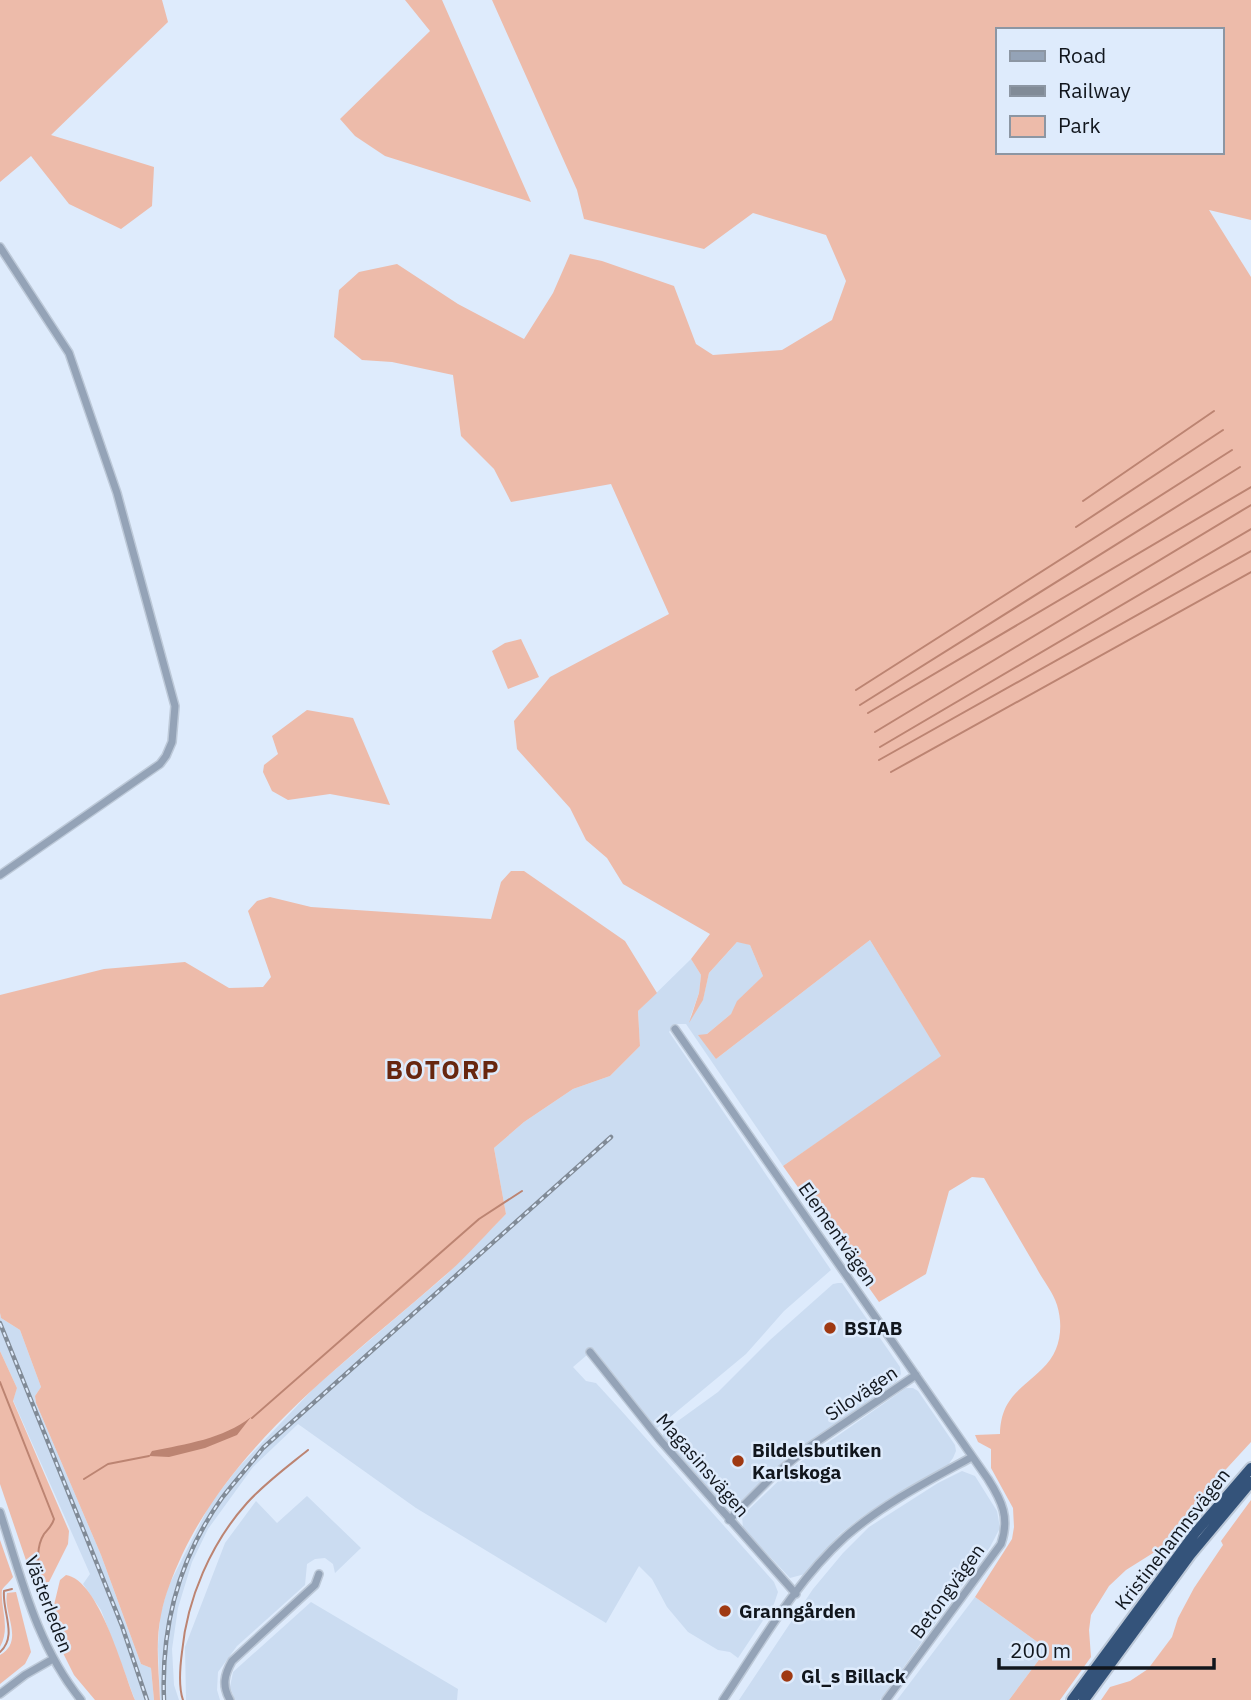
<svg xmlns="http://www.w3.org/2000/svg" width="1251" height="1700" viewBox="0 0 1251 1700" font-family="'IBM Plex Sans',sans-serif">
<style>
.built{fill:#cbdcf1}
.green{fill:#edbbaa;fill-rule:evenodd}
.water{fill:#bc8472}
.lines{fill:none;stroke-linecap:round;stroke-linejoin:round}
.stream{stroke:#bc8472;stroke-width:2}
.minor-casing{stroke:#bdc9d8;stroke-width:10}
.highway-casing{stroke:#bdc9d8;stroke-width:14}
.minor{stroke:#94a3b7;stroke-width:7}
.highway{stroke:#34537a;stroke-width:10}
.rail-casing{stroke:#818b97;stroke-width:4.5}
.rail{stroke:#deebfc;stroke-width:2;stroke-dasharray:5;stroke-linecap:butt}
.poi-dot{fill:#9f3912;stroke:#deebfc;stroke-width:2.5}
.labels{text-anchor:middle;stroke-width:5;stroke-linejoin:round;paint-order:stroke}
.street-label{font-size:19px;fill:#11161d;stroke:#deebfc}
.poi-label{font-size:19px;font-weight:bold;fill:#11161d;stroke:#deebfc;text-anchor:start}
.district-label{font-size:26px;font-weight:bold;letter-spacing:2px;fill:#67260f;stroke:#deebfc}
</style>
<rect width="100%" height="100%" fill="#deebfc"/>
<path class="built" d="M870 940 942 1057 783 1166 686 1024H674L669 1032 831 1270 784 1311 746 1354 657 1428 627 1394 594 1349 573 1367 586 1381 596 1383 618 1407 774 1582 778 1592 774 1604 738 1658 730 1652 718 1650 688 1632 667 1607 652 1579 639 1566 606 1623 416 1508 298 1424 253 1467 208 1529 192 1562 178 1608 172 1649 174 1685 179 1700H160L158 1646 160 1616 168 1587 210 1504 238 1468 316 1386 445 1276 506 1214 494 1148 524 1122 573 1089 610 1076 640 1046 638 1011 691 959 701 975 699 993 690 1018 703 999 709 973 738 941 750 945 763 976 738 1001 731 1014 707 1034 716 1059Z
M838 1283H842L900 1367 901 1374 897 1381 791 1455 734 1508H729L720 1501 663 1436 664 1431 718 1392 770 1340 833 1284Z
M0 1313 1 1318 20 1330 41 1387 35 1396 36 1403 101 1555 141 1664 151 1668 154 1700H135L101 1610 83 1584 90 1574 13 1400 17 1388 0 1351Z
M906 1388H913L918 1391 955 1445 956 1451 953 1458 948 1465 895 1495 863 1516 840 1534 805 1574 790 1578 743 1528 742 1516 793 1467Z
M962 1471 975 1476 997 1511 1000 1528 990 1547 880 1700H739L813 1589 843 1553 869 1527 938 1483Z
M307 1496 361 1548 335 1573 333 1564 325 1558 315 1559 307 1564 305 1585 237 1646 218 1672 217 1690 220 1700H186L185 1647 225 1543 256 1501 277 1523Z
M975 1597 1047 1649 1009 1700H897Z
M311 1602 458 1689 457 1700H235L230 1687 233 1672Z"/>
<path class="green" d="M0 0H162L168 22 51 135 154 167 152 206 121 229 69 204 31 156 0 182Z
M405 0H442L531 202 385 156 355 136 340 119 430 31Z
M492 0H1251V220L1209 210 1251 277V1442L1194 1504 1161 1548 1126 1570 1109 1586 1091 1615 1089 1630 1091 1657 1060 1700H1009L1047 1649 975 1597 1012 1539 1014 1527 1013 1508 991 1468V1449L978 1442 975 1435 1000 1434C1001 1399 1019 1391 1042 1369 1060 1353 1064 1328 1057 1305 1053 1292 1042 1279 1036 1267 1018 1237 1001 1207 984 1178L972 1177 949 1191 926 1274 879 1302 783 1166 941 1056 870 940 716 1059 698 1035 707 1034 731 1014 737 1001 763 976 750 945 737 942 709 973 703 1000 689 1023 699 993 701 975 691 959 710 934 623 884 607 858 586 840 570 808 517 749 514 721 550 677 669 614 611 484 511 502 494 469 461 436 453 375 392 362 362 360 334 337 339 290 359 272 397 264 458 304 524 339 553 293 570 254 602 261 674 286 696 344 713 355 782 350 832 320 846 281 826 235 753 213 704 249 584 219 577 190ZM997 30H1221V152H997Z
M521 639 539 677 508 689 492 651 505 643Z
M307 710 353 718 390 805 330 794 288 800 272 791 263 772 264 765 278 754 272 736Z
M511 871H524L625 941 657 993 638 1011 640 1046 610 1076 573 1089 524 1122 494 1148 506 1214C485 1235 465 1259 442 1278 348 1361 237 1439 182 1555 173 1575 165 1594 161 1615 155 1643 159 1672 160 1700H154L151 1668 141 1664 101 1555 36 1403 35 1396 41 1387 20 1330 1 1318 0 1313V995L104 969 185 962 229 988 263 987 271 977 248 911 257 901 270 897 311 907 491 919 501 882Z
M0 1351 17 1388 13 1401 69 1531 68 1544 49 1582 35 1588 36 1582 31 1575 0 1484Z
M1251 1500V1700H1101L1110 1687 1130 1681 1148 1669 1172 1637 1178 1618 1194 1588 1223 1545 1221 1541Z
M0 1540 13 1577C10 1582 4 1586 2 1590 0 1608 11 1627 0 1647Z
M66 1575C99 1580 123 1671 135 1700H95L74 1675 44 1615 48 1608 54 1605 60 1580Z
M16 1592 31 1652 25 1664 0 1684V1655C25 1641 3 1614 7 1593Z"/>
<path class="water" d="M251 1417 237 1435 205 1448 169 1457 149 1456 152 1451C186 1444 223 1439 251 1417Z"/>
<g class="lines">
<path class="stream" d="M1083 501 1214 411
M1076 527 1223 430
M856 690 1232 450
M860 705 1240 467
M868 713 1251 487
M875 732 1251 505
M880 747 1251 529
M879 760 1251 551
M891 772 1251 572
M0 1382 54 1519C52 1526 48 1529 44 1534 36 1547 38 1561 40 1576L34 1583
M252 1418 479 1219 522 1191
M84 1479 108 1464 149 1456
M0 1652C18 1636 2 1612 4 1591L12 1589
M183 1700C178 1686 180 1667 182 1652 187 1599 211 1543 247 1503 265 1483 287 1467 308 1450"/>
<defs>
<path id="minor" d="M0 247 69 353 117 493 175 706 172 742 166 756 160 764 0 875
M675 1029 988 1479C1002 1501 1010 1518 1001 1544L886 1700
M590 1352 660 1440 796 1594
M0 1512C21 1577 37 1646 81 1700
M729 1520 772 1477 806 1449 916 1375
M0 1694 25 1675 53 1659
M230 1700C222 1686 224 1675 232 1661L315 1585 319 1574
M723 1700C760 1645 795 1582 845 1537 883 1504 928 1481 972 1457"/>
<path id="highway" d="M1072 1700 1195 1533 1251 1468
M1084 1700 1190 1555 1251 1482"/>
</defs>
<use href="#minor" class="minor-casing"/>
<use href="#highway" class="highway-casing"/>
<use href="#minor" class="minor"/>
<use href="#highway" class="highway"/>
<defs>
<path id="rail" d="M0 1323 122 1626 147 1700
M164 1700C161 1627 179 1558 222 1498 235 1481 250 1465 263 1448L611 1137"/>
</defs>
<use href="#rail" class="rail-casing"/>
<use href="#rail" class="rail"/>
</g>
<g class="poi-dot">
<circle cx="830" cy="1328" r="7"/>
<circle cx="738" cy="1461" r="7"/>
<circle cx="725" cy="1611" r="7"/>
<circle cx="787" cy="1676" r="7"/>
</g>
<g class="labels">
<g class="street-label">
<text transform="translate(838 1234) rotate(55)" y="7">Elementvägen</text>
<text transform="translate(861 1393) rotate(-34)" y="7">Silovägen</text>
<text transform="translate(703 1465) rotate(49)" y="7">Magasinsvägen</text>
<text transform="translate(1172 1539) rotate(-52)" y="7">Kristinehamnsvägen</text>
<text transform="translate(947 1591) rotate(-54)" y="7">Betongvägen</text>
<text transform="translate(49 1604) rotate(69)" y="7">Västerleden</text>
</g>
<g class="poi-label">
<text x="844" y="1335">BSIAB</text>
<text x="752" y="1457">Bildelsbutiken<tspan x="752" dy="22">Karlskoga</tspan></text>
<text x="739" y="1618">Granngården</text>
<text x="801" y="1683">Gl_s Billack</text>
</g>
<g class="district-label">
<text x="443" y="1079">BOTORP</text>
</g>
</g>
<rect x="996" y="28" width="228" height="126" fill="#deebfc" stroke="#8c96a3" stroke-width="2"/>
<rect x="1010" y="51" width="35" height="10" fill="#94a3b7" stroke="#8c96a3" stroke-width="2"/>
<text x="1058" y="63" font-size="21" fill="#11161d">Road</text>
<rect x="1010" y="86" width="35" height="10" fill="#818b97" stroke="#8c96a3" stroke-width="2"/>
<text x="1058" y="98" font-size="21" fill="#11161d">Railway</text>
<rect x="1010" y="116" width="35" height="21" fill="#edbbaa" stroke="#8c96a3" stroke-width="2"/>
<text x="1058" y="133" font-size="21" fill="#11161d">Park</text>
<path d="M999 1658v10h215v-10" fill="none" stroke="#11161d" stroke-width="3.5"/>
<text x="1010" y="1658" font-size="21" fill="#11161d" stroke="#deebfc" stroke-width="5" paint-order="stroke">200 m</text>
</svg>
